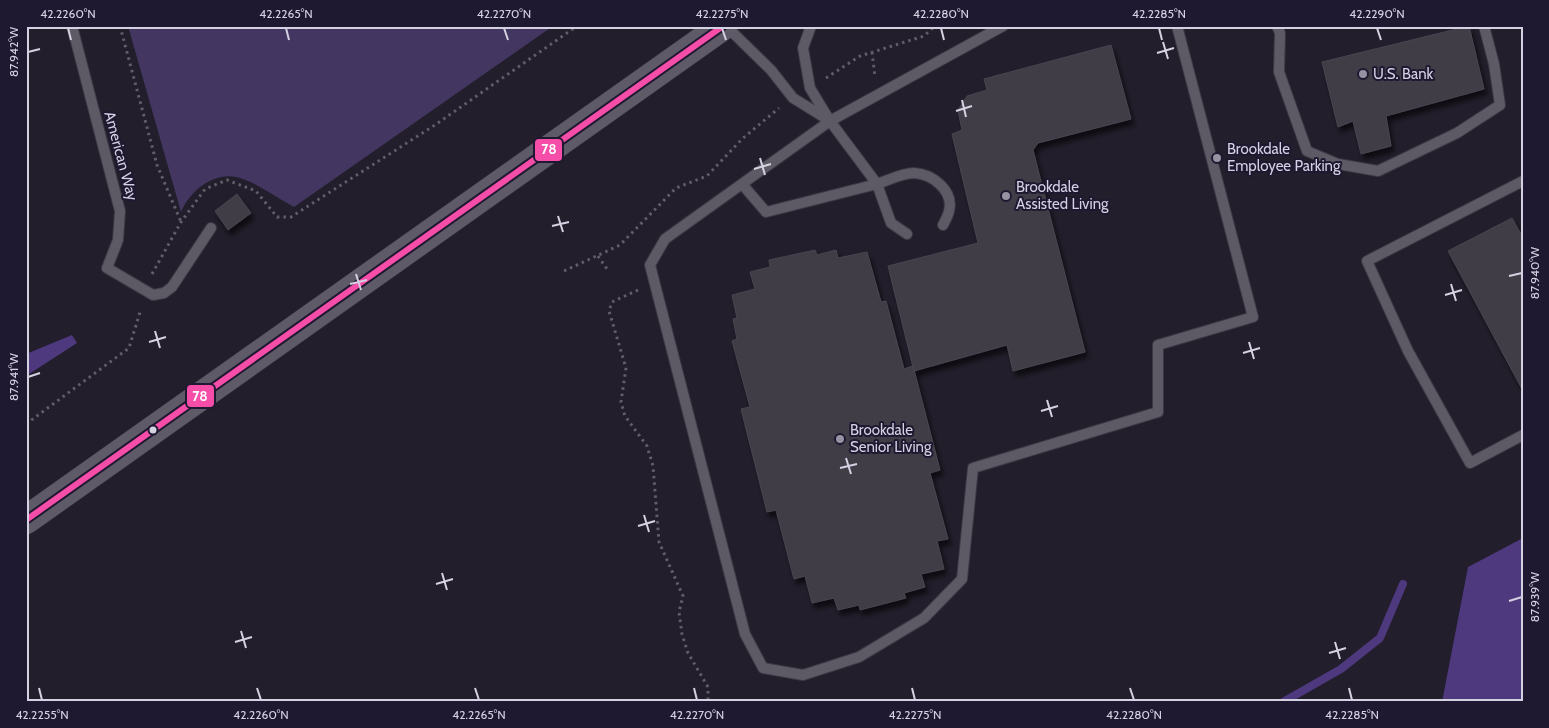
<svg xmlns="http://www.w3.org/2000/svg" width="1549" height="728" viewBox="0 0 1549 728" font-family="Cabin,sans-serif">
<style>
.green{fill:#433761}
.water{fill:#4e387e}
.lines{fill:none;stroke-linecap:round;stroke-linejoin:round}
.stream{stroke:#4e387e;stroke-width:8}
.building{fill:#3f3c46;stroke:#484651;filter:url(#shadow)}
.lane-casing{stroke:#3c3944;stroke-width:12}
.primary-casing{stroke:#3c3944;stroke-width:29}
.path{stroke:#605e68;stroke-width:3;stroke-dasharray:2.5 4;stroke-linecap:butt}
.lane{stroke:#5d5a65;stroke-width:10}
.primary{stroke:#5e5a67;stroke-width:28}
.bus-1-casing{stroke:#1f1831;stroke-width:10}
.bus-1{stroke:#f54da8;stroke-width:6}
.ticks{fill:none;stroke:#d4d1e2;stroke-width:2}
.poi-dot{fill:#9692a2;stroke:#1f1831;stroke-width:2}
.bus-dot{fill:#d4d1e2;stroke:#1f1831;stroke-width:2}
.labels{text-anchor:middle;stroke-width:4;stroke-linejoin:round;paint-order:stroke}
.poi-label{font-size:15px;fill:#d4d1e2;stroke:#1f1831;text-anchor:start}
.street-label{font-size:15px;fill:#d4d1e2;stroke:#1f1831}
.line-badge{stroke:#1f1831;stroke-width:2}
.badge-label{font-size:14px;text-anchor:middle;font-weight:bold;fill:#fff}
.neatline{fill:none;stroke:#d4d1e2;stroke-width:2}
.ticks-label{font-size:12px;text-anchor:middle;fill:#d4d1e2}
</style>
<defs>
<filter id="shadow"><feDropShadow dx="3" dy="5.5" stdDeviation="2.5" flood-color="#0009"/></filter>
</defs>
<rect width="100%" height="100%" fill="#221e2b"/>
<path class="green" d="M128 26H553L294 207C277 198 260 185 243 179 217 169 191 189 181 212Z"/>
<path class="water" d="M72 335 77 343 26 376V354Z
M1523 538V702H1442L1468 567Z"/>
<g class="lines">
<path class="stream" d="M1283 702 1341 669 1380 638 1403 584"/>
</g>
<path class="building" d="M1469 26 1484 89 1386 116 1391 146 1361 154 1353 121 1338 127 1322 62Z
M1111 45 1131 119 1038 143 1033 150 1085 352 1013 371 1007 345 914 371 888 266 978 243 952 134 962 130 958 110 967 96 987 90 984 79Z
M237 194 251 213 228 230 215 211Z
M1512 218 1523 238 1522 389 1448 251Z
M815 250 817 255 836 250 838 258 867 252 881 302 886 301 904 369 913 366 940 470 930 473 948 539 937 541 944 569 921 574 925 587 904 593 906 598 860 610 859 605 838 610 834 598 812 603 805 576 794 579 776 510 767 512 741 409 750 407 732 341 737 339 733 319 737 318 732 295 755 289 750 272 770 267 769 260Z"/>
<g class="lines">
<defs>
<path id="lane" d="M72 26 120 211 118 240 107 268 153 295 164 293 172 287 211 228
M726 26 771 70 793 98 827 119
M811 26 803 48 810 88 830 121 877 184C889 180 902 173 914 173 933 174 954 191 949 211 948 216 945 221 943 225
M1003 26 830 121 665 239 650 265 745 634 763 668 803 675 859 657 924 618 962 579 973 468 1158 412V345L1253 317 1177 26
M1277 26 1280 33 1279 72 1307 151 1338 164 1378 171 1457 133 1500 105 1494 64 1484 26
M1523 181 1367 261 1408 351 1470 463 1523 435
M742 184 766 212 877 184 891 223 907 234"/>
<path id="primary" d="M26 520 723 26"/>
</defs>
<use href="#lane" class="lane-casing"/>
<use href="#primary" class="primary-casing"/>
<path class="path" d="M120 26 157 165 181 222
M872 52 875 77
M826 78 860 56 924 36 935 26
M598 256 609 272
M564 271 620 245 676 188 707 176 742 139 779 108
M152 274 181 222 205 189 227 180 256 191 277 217H291L435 125 577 26
M638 290 612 302 609 311 626 368 621 402 625 416 647 446 653 466 659 542 683 596 679 612 682 634 688 653 708 687V702
M26 424 129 348 141 309"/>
<use href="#lane" class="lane"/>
<use href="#primary" class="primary"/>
<defs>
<path id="bus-1" d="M26 520 723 26"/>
</defs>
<use href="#bus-1" class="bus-1-casing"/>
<use href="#bus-1" class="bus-1"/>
</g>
<path class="ticks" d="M68 28 71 40M286 28 289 40M504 28 508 40M722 28 726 40M941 28 944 40M1159 28 1162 40M1377 28 1381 40M1163 42 1168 59M28 52 40 49M1157 53 1174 48M962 100 966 117M956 111 972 106M760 158 765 175M754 169 771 164M558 216 563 232M552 226 569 222M356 274 361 290M1509 276 1522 273M350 284 367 280M1451 284 1456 301M1445 295 1462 290M155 331 160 348M149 342 166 337M1249 342 1254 359M1243 353 1260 348M28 377 40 373M1047 400 1052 417M1041 411 1058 406M846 458 851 474M840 468 857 464M644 515 649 532M638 526 655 521M442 573 447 590M436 584 453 579M1509 601 1522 597M241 631 246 648M235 642 252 637M1335 642 1340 659M1329 653 1346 648M39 688 42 700M257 688 261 700M475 688 479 700M694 688 697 700M912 688 915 700M1130 688 1134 700M1349 688 1352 700"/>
<g class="poi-dot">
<circle cx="1363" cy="74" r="5"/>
<circle cx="1217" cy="158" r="5"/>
<circle cx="1006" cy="196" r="5"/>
<circle cx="840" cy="439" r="5"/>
</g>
<circle class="bus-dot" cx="153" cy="430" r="4.5"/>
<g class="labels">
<g class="poi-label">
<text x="1373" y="79">U.S. Bank</text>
<text x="1227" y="154">Brookdale<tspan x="1227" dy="17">Employee Parking</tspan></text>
<text x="1016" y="192">Brookdale<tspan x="1016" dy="17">Assisted Living</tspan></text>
<text x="850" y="435">Brookdale<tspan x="850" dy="17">Senior Living</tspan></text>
</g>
<g class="street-label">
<text transform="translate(121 156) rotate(75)" y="5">American Way</text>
</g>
</g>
<g class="line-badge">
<rect x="534" y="138" width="29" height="24" rx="5" fill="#f54da8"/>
<rect x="186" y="384" width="29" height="24" rx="5" fill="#f54da8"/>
</g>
<g class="badge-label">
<text x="549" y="154">78</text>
<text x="200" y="401">78</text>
</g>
<rect width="1549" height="728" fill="none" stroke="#1f1831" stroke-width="55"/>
<rect x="28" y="28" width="1494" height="672" class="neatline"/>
<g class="ticks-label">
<text x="68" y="18">42.2260°N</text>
<text x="286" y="18">42.2265°N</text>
<text x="504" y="18">42.2270°N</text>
<text x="722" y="18">42.2275°N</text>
<text x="941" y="18">42.2280°N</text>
<text x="1159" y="18">42.2285°N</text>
<text x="1377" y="18">42.2290°N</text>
<text transform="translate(14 52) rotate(-90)" y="4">87.942°W</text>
<text transform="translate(1535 273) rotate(-90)" y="4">87.940°W</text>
<text transform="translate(14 377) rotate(-90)" y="4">87.941°W</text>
<text transform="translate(1535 597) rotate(-90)" y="4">87.939°W</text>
<text x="42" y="719">42.2255°N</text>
<text x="261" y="719">42.2260°N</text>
<text x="479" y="719">42.2265°N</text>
<text x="697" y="719">42.2270°N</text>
<text x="915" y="719">42.2275°N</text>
<text x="1134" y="719">42.2280°N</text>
<text x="1352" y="719">42.2285°N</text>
</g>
</svg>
